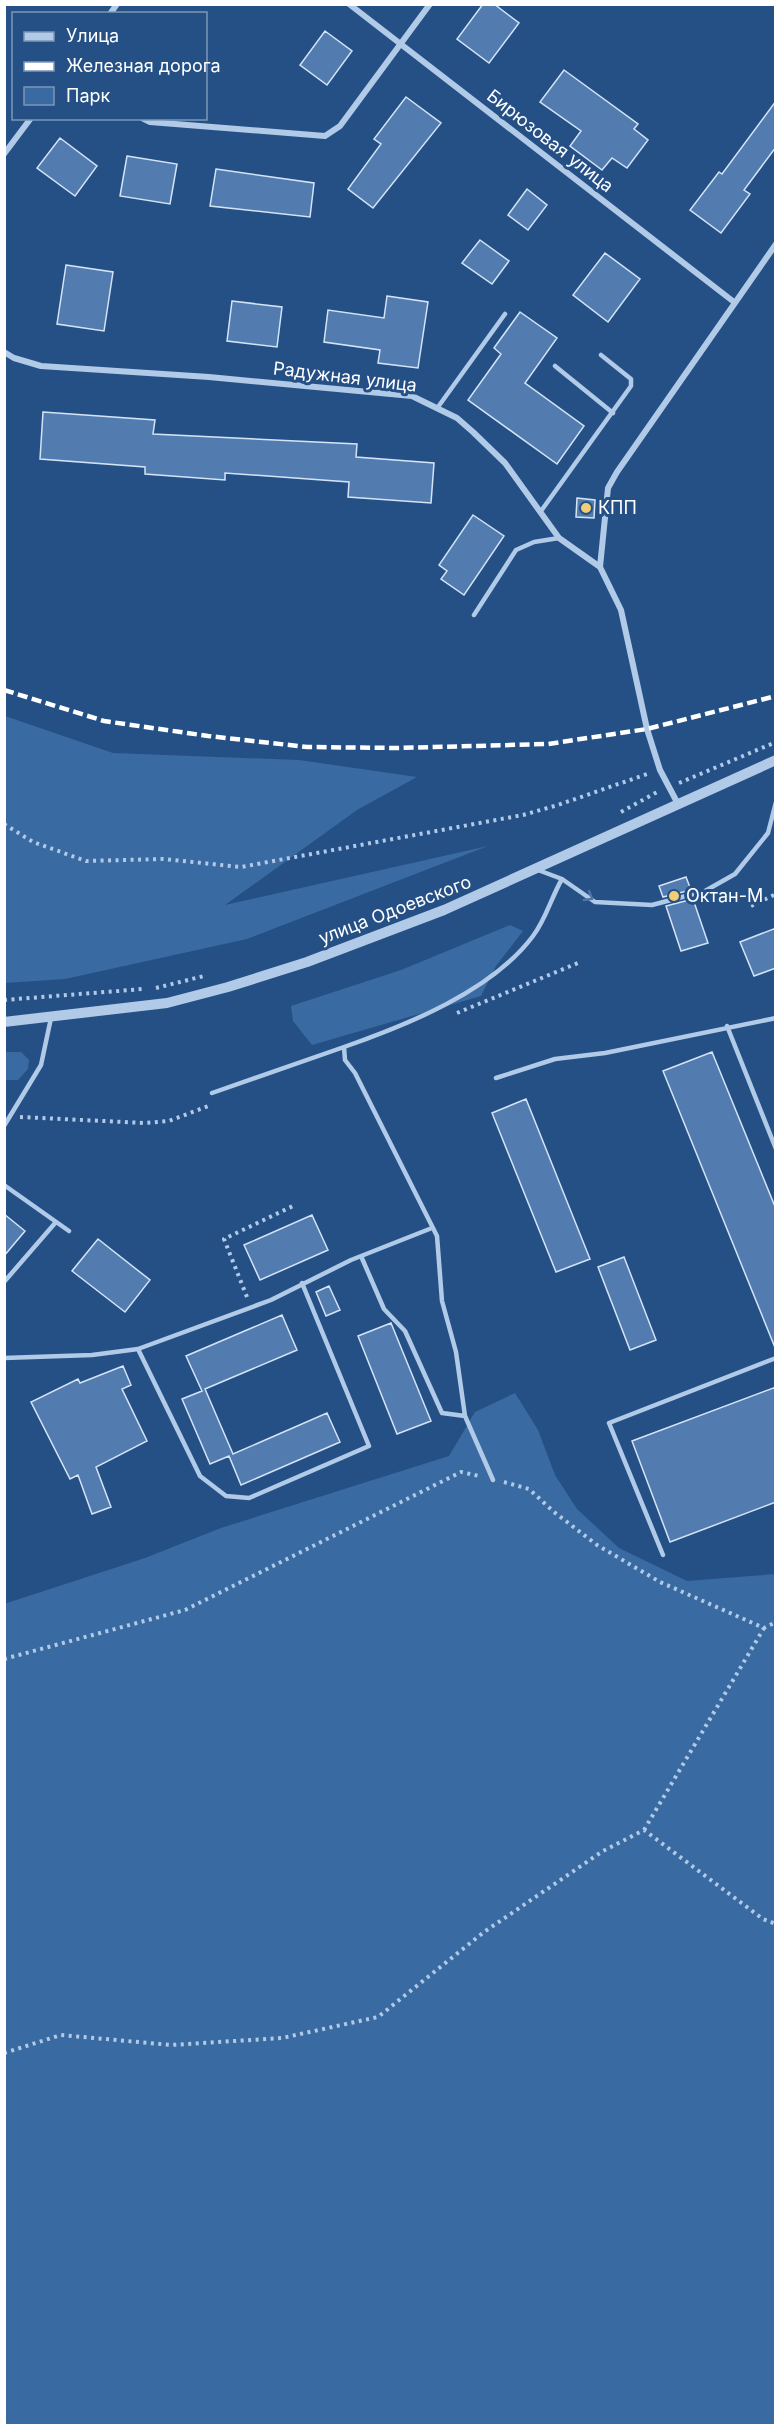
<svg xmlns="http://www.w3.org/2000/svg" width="780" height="2430" viewBox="0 0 780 2430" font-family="Inter,sans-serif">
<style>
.green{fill:#3a6aa2}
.building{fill:#527cb0;stroke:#d4e4f6;stroke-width:1.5}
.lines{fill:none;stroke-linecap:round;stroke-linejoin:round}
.path{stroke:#b0cae8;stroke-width:4;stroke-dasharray:3 4.5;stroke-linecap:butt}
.service{stroke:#b0cae8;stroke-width:4.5}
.minor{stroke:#b0cae8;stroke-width:6}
.tertiary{stroke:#b0cae8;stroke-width:10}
.rail{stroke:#fff;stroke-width:4.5;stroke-dasharray:10 4.5;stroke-linecap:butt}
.oneway{stroke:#4f75a3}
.poi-dot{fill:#f2cd74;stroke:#255086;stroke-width:2}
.labels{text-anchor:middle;stroke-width:6;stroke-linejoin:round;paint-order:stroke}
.street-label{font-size:18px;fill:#fff;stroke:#255086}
.poi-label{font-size:18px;fill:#fff;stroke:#255086;text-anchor:start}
</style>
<rect width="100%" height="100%" fill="#255086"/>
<path class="green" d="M5 716 113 753 299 760 417 777 357 810 225 905 488 846 247 939 65 979 5 983Z
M510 925 523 931 496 966 481 996 312 1045 293 1021 291 1006 401 970Z
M4 1052H21L29 1060 28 1069 18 1080H5Z
M515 1393 538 1430 555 1475 577 1509 619 1548 687 1581 775 1574V2425H5L4 1604 145 1558 221 1528 449 1456 475 1412Z"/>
<path class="building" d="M483 4H494L519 23 489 63 457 39Z
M325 31 352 51 327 85 300 65Z
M564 70 638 124 634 129 648 140 627 168 612 158 602 170 570 146 581 131 540 102Z
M406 97 441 123 373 208 348 189 381 144 374 139Z
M776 101V147L744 190 750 194 721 233 690 210 719 172 722 174Z
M60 138 97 166 75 196 37 168Z
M127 156 177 164 170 204 120 196Z
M216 169 314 183 310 217 210 206Z
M527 189 547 205 528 230 508 215Z
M480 240 509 261 492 284 462 263Z
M605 253 640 279 608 322 573 295Z
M66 265 113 272 104 331 57 324Z
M387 296 428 302 418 368 378 363 380 350 324 342 328 310 384 318Z
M232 301 282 307 277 347 227 341Z
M520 312 557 338 525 383 584 426 557 464 468 400 501 354 494 348Z
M43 412 155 420 153 434 357 444 356 457 434 463 431 503 348 497 349 482 225 473V480L145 474V467L40 459Z
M577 498 595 500 594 518 576 517Z
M473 515 504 536 464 595 441 579 447 571 439 565Z
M686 877 691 890 663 897 659 886Z
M693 899 708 943 681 951 666 906Z
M776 928V968L754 976 740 942Z
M712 1052 776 1209V1350L663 1071Z
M526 1099 590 1259 556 1272 492 1113Z
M4 1214 25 1231 4 1256Z
M312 1215 328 1250 260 1280 244 1245Z
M98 1239 150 1280 125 1312 72 1271Z
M624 1257 656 1340 630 1350 598 1267Z
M329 1286 340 1310 326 1316 316 1292Z
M282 1315 297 1350 205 1389 233 1454 327 1413 340 1442 241 1485 229 1456 210 1464 182 1399 202 1391 186 1356Z
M391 1323 431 1421 397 1434 358 1336Z
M123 1366 131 1385 122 1389 147 1441 96 1467 111 1507 92 1514 78 1475 70 1479 31 1402 78 1379 80 1383Z
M776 1387V1502L670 1542 632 1441Z"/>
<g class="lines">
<path class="path" d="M679 783 776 742
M621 812 659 791
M4 824 33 842 86 861 163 859 241 867 523 815 558 805 650 773
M751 906 776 894
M156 988 204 976
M4 1000 143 989
M457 1013 578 963
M20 1117 145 1123 169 1121 211 1105
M247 1297 224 1239 295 1205
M504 1482 529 1489 554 1512 597 1545 660 1582 764 1628 776 1622
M4 1659 185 1610 461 1472 479 1476
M644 1830 764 1628
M4 2053 61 2035 171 2045 282 2038 378 2017 484 1932 603 1851 644 1830 763 1919 776 1924"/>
<path class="service" d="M555 366 613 413
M438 407 505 314
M541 511 631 386V379L601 355
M474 615 516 550 534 542 559 538
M538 870 562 879 595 902 652 905 705 891 735 874 768 833 776 802
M727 1026 776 1149
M496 1078 555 1059 605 1053 776 1018
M212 1093 344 1047
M4 1126 41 1065 51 1018
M4 1185 69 1231
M361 1256 384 1309 405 1331 442 1413 465 1416
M4 1282 56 1222
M138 1349 200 1476 226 1496 249 1498 369 1446 302 1283
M4 1358 92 1355 138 1349 271 1300 351 1260 432 1228
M493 1480 465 1416 456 1352 442 1301 437 1236 355 1073 345 1060 344 1047C407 1025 492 991 533 936 546 919 551 898 562 879
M663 1555 609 1423 776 1358"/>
<path class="minor" d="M349 4 734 302
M110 14 117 4
M142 118 150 122 325 136 340 126 430 4
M4 154 31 118
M4 352 14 358 41 366 209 377 412 396 457 418 473 432 505 463 559 538 600 567 608 488 617 472 776 244
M600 567 621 610 647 729 660 770 678 804"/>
<path class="tertiary" d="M4 1022 167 1003 228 987 307 962 444 910 776 760"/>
<path class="rail" d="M4 690 104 721 208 736 307 747 396 748 548 744 647 729 776 696"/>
</g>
<defs><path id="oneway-chevron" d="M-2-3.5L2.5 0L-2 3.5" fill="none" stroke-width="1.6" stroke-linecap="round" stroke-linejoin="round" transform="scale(1.5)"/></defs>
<use class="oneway" href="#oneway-chevron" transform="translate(589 897) rotate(30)"/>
<g class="poi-dot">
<circle cx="586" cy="508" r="6"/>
<circle cx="674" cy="896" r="6"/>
</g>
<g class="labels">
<g class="street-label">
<text transform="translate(550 141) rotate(38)" y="6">Бирюзовая улица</text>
<text transform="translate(345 377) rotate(7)" y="6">Радужная улица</text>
<text transform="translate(395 910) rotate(-21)" y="6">улица Одоевского</text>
</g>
<g class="poi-label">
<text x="598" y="514">КПП</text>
<text x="686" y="902">Октан-М</text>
</g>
</g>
<rect width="780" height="2430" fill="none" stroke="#ffffff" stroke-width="12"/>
<rect x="12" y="12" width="195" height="108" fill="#255086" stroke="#7c96b6" stroke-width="1.5"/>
<rect x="24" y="32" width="30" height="9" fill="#b0cae8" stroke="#7c96b6" stroke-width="1.5"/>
<text x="66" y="42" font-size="18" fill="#ffffff">Улица</text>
<rect x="24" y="62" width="30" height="9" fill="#ffffff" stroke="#7c96b6" stroke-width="1.5"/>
<text x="66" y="72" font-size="18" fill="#ffffff">Железная дорога</text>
<rect x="24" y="87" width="30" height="18" fill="#3a6aa2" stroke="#7c96b6" stroke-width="1.5"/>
<text x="66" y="102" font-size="18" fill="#ffffff">Парк</text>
</svg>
